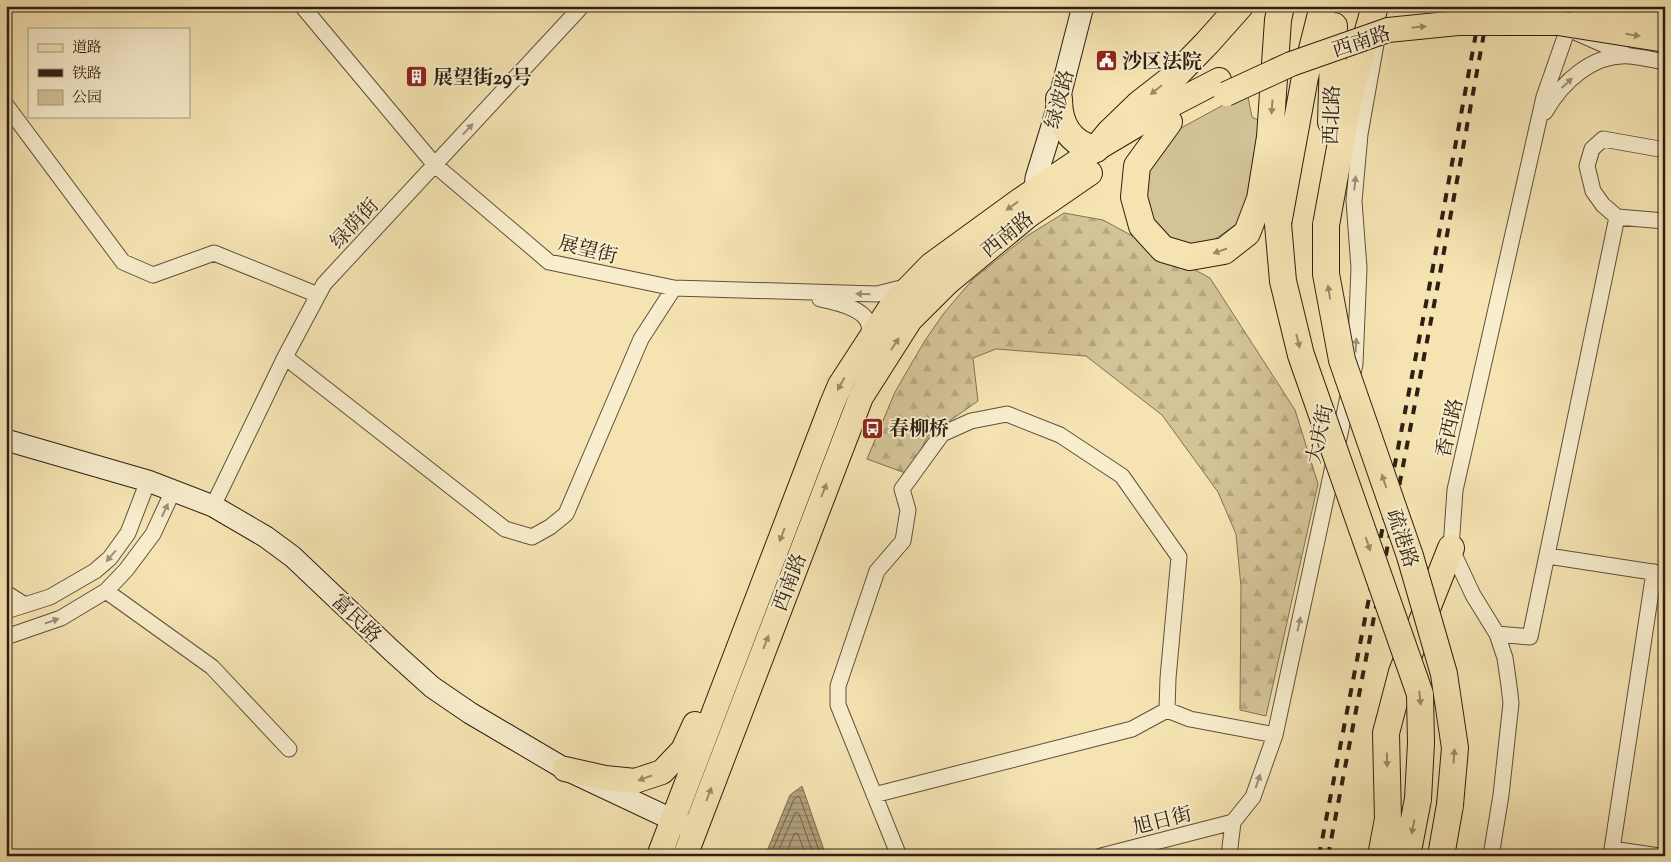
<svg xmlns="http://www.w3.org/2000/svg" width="1671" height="862" viewBox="0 0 1671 862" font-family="'Sorts Mill Goudy','Noto Serif SC',serif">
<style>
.green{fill:#d3c397;stroke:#807154}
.forest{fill:url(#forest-firs);stroke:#807154}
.water{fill:url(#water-rules);stroke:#7c6d52}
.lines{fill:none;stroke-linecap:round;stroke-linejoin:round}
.shore{stroke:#6f6047;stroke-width:1}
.street-casing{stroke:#5f503a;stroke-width:17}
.secondary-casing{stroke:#2d1f12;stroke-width:23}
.primary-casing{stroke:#2d1f12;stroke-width:26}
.highway-casing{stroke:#2d1f12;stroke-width:28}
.street{stroke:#f8edcd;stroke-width:15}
.secondary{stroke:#f8edcd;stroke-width:21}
.primary{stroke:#f5e4b2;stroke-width:24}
.highway{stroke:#f5e4b2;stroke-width:26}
.rail{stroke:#2d1f12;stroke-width:4;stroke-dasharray:9 9;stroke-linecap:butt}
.primary-bridge-casing{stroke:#2d1f12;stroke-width:26;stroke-linecap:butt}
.highway-bridge-casing{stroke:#2d1f12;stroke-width:28;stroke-linecap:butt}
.primary-bridge{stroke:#f5e4b2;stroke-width:24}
.highway-bridge{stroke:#f5e4b2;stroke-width:26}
.oneway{fill:#9b8b6a}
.oneway2{fill:#9d9079}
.labels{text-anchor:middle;stroke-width:4;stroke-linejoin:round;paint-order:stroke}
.street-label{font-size:20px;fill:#2d1f12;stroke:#f8edcd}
.poi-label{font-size:20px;font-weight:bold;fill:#2d1f12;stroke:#f8edcd;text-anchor:start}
</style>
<defs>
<pattern id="forest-firs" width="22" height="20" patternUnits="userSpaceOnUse" patternTransform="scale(1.25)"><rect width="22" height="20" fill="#d3c397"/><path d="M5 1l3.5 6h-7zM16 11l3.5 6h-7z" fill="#b5a781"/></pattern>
<pattern id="water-rules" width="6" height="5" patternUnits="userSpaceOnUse" patternTransform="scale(1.25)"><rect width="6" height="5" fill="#b1a17c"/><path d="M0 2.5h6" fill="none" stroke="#908364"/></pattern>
</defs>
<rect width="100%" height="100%" fill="#f5e4b2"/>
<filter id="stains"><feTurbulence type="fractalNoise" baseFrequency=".004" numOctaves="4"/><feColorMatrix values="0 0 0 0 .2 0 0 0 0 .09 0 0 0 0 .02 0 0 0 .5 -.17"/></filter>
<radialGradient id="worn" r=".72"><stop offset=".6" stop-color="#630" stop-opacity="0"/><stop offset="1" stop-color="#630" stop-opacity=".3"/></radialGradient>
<path class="green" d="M1247 92 1252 117 1264 123 1248 198 1238 223 1211 242 1193 247 1170 238 1153 225 1143 203 1151 154 1181 128Z"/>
<path class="forest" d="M1064 213 1103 220 1210 278 1295 410 1318 484 1266 716 1240 710 1241 587 1236 534 1218 492 1162 415 1086 356 996 349 973 358 978 401 928 436 908 474 867 459 895 392 924 342 944 313 973 279 1027 236Z"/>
<path class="water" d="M802 786 826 856H765L790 795Z"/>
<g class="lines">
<path class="shore" d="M770 856 794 799 798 796 800 798 821 856
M776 856 795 813 797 812 799 814 814 856
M785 856 794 834 796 833 798 834 806 856"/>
<defs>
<path id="street" d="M302 6 435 165 549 262 674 288 877 294 909 286
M1577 33 1627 55
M6 105 123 262 153 275 214 253 318 295
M1545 112C1562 82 1593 53 1630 56 1642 57 1653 60 1665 62
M1665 150 1603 139 1592 149 1587 166 1593 191 1603 205 1617 217 1665 221
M820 299C835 302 865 308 869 325 870 330 869 336 869 341
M285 357 505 529 532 537 550 527 566 514 641 339 674 288
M213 506 285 357 324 284 582 6
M1548 556 1665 574
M106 591 212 667 289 749
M6 593 25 605
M6 611 50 597 95 571 110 558 128 533 148 481
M1497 634 1530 637 1617 217
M6 637 61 618 106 591 126 570 153 534 173 491
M874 795 1132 729 1167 710 1190 719 1275 735
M1612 849 1659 856
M898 856 897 851 838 705V686L877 571 903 541 908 510 902 489 942 434 971 421 1007 414 1060 435 1122 476 1179 557 1168 678 1167 710
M1101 856 1233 822
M1229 856 1233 822 1253 797 1275 735 1355 364 1359 268 1354 201 1360 134 1376 44
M1491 856 1501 795 1511 703 1509 686 1505 658 1497 634 1473 595 1451 548 1455 490 1544 97 1572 17
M1611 856 1654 572"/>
<path id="secondary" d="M1035 191 1036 178 1053 123 1083 6
M6 440 148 481 213 506 266 537 293 557 391 650 432 687 470 713 565 769 688 827"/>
<path id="primary" d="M565 769 605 778 635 781 662 772 683 750 695 724
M659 856 832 404 840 385 892 305 931 265 1019 201 1096 149 1165 108 1219 80
M685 856 861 397 910 320 947 283 1029 215 1090 173"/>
<path id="highway" d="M1059 99C1059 124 1070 144 1096 149L1110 132 1139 104 1175 76 1207 43 1240 6
M1169 122 1137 166 1134 197 1142 226 1163 249 1190 257 1224 251 1247 233 1260 199 1270 137 1278 20 1281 6
M1331 122 1334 26
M1278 224 1305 77 1323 6
M1326 225 1349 98 1375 6
M1381 856 1388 819 1386 733 1402 672 1451 548
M1407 856 1418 799
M1441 856 1450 805"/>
</defs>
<use href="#street" class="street-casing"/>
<use href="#secondary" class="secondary-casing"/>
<use href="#primary" class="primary-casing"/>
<use href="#highway" class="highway-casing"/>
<use href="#street" class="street"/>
<use href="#secondary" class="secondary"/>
<use href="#primary" class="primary"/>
<use href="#highway" class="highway"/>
<path class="rail" d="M1319 856 1430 283 1481 6
M1328 856 1438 284 1489 6"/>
<defs>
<path id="primary-bridge" d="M1581 6 1665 19
M1226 94 1291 64 1388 30 1458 23H1558L1665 40"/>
<path id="highway-bridge" d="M1278 224 1283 281 1301 355 1420 694 1421 743 1418 799
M1326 225V274L1342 360 1410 556 1444 674 1455 748 1450 805"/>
</defs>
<use href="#primary-bridge" class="primary-bridge-casing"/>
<use href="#highway-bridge" class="highway-bridge-casing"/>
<use href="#primary-bridge" class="primary-bridge"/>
<use href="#highway-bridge" class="highway-bridge"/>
</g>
<defs><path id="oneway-solid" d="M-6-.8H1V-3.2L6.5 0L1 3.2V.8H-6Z" transform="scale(1.25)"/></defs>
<g class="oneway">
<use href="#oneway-solid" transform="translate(1419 27) rotate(-6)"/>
<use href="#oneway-solid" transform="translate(1633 35) rotate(9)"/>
<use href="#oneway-solid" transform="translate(1156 90) rotate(141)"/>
<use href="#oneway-solid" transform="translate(1272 107) rotate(94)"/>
<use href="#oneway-solid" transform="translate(1012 206) rotate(144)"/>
<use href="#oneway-solid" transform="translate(1220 251) rotate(161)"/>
<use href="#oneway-solid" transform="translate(1329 292) rotate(-99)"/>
<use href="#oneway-solid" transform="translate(1298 341) rotate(76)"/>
<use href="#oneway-solid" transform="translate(895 344) rotate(-57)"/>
<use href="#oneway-solid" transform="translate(841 384) rotate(119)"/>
<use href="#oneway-solid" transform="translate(1384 481) rotate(-109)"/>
<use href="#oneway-solid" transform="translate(824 490) rotate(-69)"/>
<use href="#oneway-solid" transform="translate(782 535) rotate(111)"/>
<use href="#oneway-solid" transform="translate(1368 544) rotate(71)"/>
<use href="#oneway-solid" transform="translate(766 642) rotate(-69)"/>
<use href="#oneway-solid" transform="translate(1420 698) rotate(84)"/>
<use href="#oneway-solid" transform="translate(1454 756) rotate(-86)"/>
<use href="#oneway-solid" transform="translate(1387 760) rotate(89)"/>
<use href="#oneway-solid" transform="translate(645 778) rotate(161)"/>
<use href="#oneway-solid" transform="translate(709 794) rotate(-69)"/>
<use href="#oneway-solid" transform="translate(1413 827) rotate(101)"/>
</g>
<g class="oneway2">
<use href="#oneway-solid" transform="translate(1567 83) rotate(-43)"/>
<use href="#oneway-solid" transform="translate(468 129) rotate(-47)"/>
<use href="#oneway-solid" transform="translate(1355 183) rotate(-84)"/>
<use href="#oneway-solid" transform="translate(863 294) rotate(-179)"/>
<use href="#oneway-solid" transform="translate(1356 345) rotate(-87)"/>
<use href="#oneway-solid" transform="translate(165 510) rotate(-65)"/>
<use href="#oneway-solid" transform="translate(111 556) rotate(131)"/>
<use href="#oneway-solid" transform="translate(52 621) rotate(-19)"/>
<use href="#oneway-solid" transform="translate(1299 624) rotate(-78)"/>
<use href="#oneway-solid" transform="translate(1258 781) rotate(-71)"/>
</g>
<defs>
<symbol id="civic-square" viewBox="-11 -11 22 22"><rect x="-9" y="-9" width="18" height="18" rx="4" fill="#8f2418" stroke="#f8edcd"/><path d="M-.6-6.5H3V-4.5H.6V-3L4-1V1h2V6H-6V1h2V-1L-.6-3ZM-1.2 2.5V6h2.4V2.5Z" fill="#fff"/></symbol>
<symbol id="building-square" viewBox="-11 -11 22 22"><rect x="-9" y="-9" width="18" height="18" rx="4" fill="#8f2418" stroke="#f8edcd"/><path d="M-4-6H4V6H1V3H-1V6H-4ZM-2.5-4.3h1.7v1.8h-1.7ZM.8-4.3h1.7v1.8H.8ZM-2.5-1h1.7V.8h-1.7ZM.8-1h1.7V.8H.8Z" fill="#fff"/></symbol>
<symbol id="bus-square" viewBox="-11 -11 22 22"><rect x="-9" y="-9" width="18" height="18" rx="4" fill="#8f2418" stroke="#f8edcd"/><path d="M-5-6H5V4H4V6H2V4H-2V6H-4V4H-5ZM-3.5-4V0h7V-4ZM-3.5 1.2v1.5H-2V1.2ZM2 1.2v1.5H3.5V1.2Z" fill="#fff"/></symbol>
</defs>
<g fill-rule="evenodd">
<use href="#civic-square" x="1094" y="48" width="25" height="25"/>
<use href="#building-square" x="404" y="64" width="25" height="25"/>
<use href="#bus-square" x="860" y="416" width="25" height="25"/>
</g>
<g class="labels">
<g class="street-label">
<text transform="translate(1361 41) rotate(-18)" y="7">西南路</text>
<text transform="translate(1059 99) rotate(-75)" y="7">绿波路</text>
<text transform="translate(1331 115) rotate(-88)" y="7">西北路</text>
<text transform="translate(354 223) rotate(-47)" y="7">绿荫街</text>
<text transform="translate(1007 234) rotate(-39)" y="7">西南路</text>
<text transform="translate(588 249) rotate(14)" y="7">展望街</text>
<text transform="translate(1449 428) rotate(-77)" y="7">香西路</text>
<text transform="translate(1319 434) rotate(-78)" y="7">大庆街</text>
<text transform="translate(1403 538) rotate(72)" y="7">疏港路</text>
<text transform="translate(789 582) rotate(-69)" y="7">西南路</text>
<text transform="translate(357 618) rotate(44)" y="7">富民路</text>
<text transform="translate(1162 820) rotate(-14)" y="7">旭日街</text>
</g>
<g class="poi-label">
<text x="1122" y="68">沙区法院</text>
<text x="433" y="84">展望街29号</text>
<text x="889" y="435">春柳桥</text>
</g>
</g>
<rect width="1671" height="862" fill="none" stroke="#f5e4b2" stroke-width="25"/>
<rect x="8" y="8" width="1656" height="847" fill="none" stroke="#2d1f12" stroke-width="2.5"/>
<rect x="12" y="12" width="1646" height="837" fill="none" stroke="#2d1f12"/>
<rect x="28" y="28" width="162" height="90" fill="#f8edcd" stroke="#a79b82"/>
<rect x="38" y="44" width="25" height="8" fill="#f5e4b2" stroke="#a79b82"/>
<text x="72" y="52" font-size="15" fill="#2d1f12">道路</text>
<rect x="38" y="69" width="25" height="8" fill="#2d1f12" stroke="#a79b82"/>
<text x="72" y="78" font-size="15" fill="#2d1f12">铁路</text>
<rect x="38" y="90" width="25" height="15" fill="#d3c397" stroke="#a79b82"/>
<text x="72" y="102" font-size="15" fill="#2d1f12">公园</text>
<rect width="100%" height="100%" filter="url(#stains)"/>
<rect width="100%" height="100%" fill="url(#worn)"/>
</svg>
